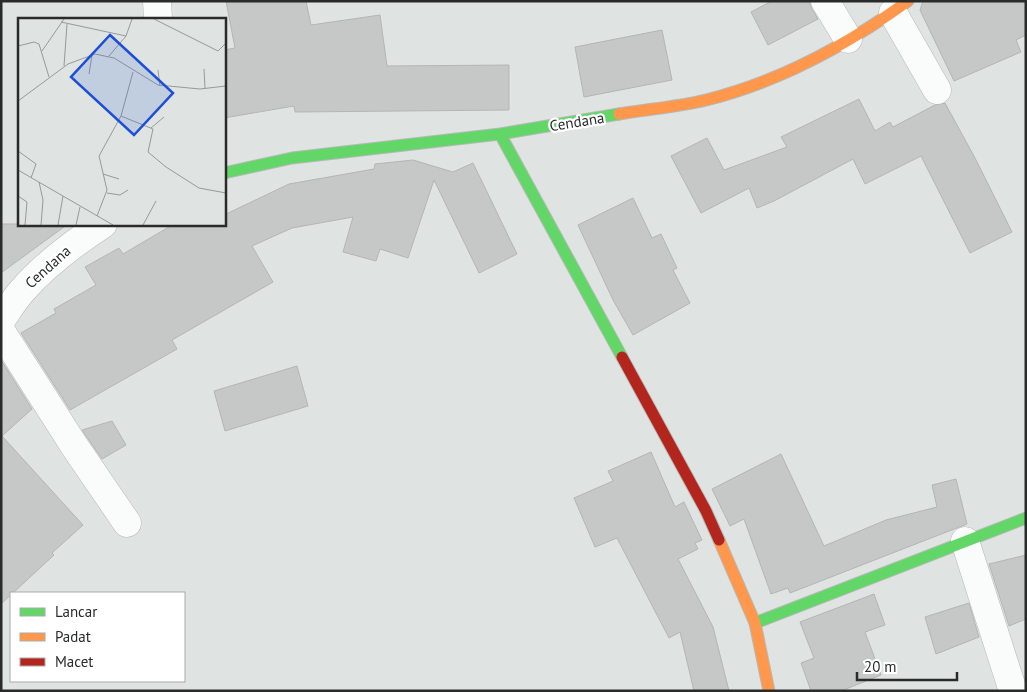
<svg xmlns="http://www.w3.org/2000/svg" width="1027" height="692" viewBox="0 0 1027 692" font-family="'PT Sans',sans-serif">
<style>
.building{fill:#c6c7c7;stroke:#b4b5b5}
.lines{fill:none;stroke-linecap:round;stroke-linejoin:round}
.street-casing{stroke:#b6bab8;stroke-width:29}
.fast-casing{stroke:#b6bab8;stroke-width:13}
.slow-casing{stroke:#b6bab8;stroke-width:13}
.jam-casing{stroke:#b6bab8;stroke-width:13}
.street{stroke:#fafbfb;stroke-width:28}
.fast{stroke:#63d668;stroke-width:11}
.slow{stroke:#ff974d;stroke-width:11}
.jam{stroke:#b3261e;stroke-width:11}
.labels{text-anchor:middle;stroke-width:4.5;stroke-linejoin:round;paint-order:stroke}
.street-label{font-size:15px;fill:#292b2a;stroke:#fff}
.inset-road{fill:none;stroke:#969a98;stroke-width:1}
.view{fill:#1d4ed8;fill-opacity:0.15;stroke:#1d4ed8;stroke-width:2.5}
.inset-edge{fill:none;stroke:#292b2a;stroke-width:2.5}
</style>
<rect width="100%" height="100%" fill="#dfe4e2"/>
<path class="building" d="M226 1H306L311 25 380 15 387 66 509 65V110L295 112 294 106 224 118V50L235 48Z
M772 1H809L812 9 818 19 768 45 751 12Z
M923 1H1026V35L1016 40 1021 52 954 81 920 10Z
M662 30 672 80 584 97 575 47Z
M859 99 875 131 890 122 893 127 935 105 945 103 975 158 1012 232 970 253 921 156 865 184 853 159 774 201 757 208 749 188 701 213 671 156 707 138 724 170 787 147 781 137Z
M413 160 453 172 473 163 517 254 479 273 434 180 408 258 380 249 376 261 343 252 353 217 292 228 252 246 273 282 172 340 177 349 70 410 21 333 56 313 54 309 96 285 85 267 119 248 123 254 174 224H224V215L289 184 374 169 375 164Z
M633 198 652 238 661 234 677 268 673 270 690 303 633 335 613 300 578 225Z
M1 224H68L1 273Z
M1 360 32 409 2 436 83 525 52 553 54 555 1 604Z
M297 366 308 406 225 431 214 391Z
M112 421 126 445 102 459 82 430Z
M651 452 675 507 684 502 702 540 695 543 698 549 678 559 713 627 729 691H694L680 632 669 638 617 538 595 547 574 498 613 481 608 471Z
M781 454 824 546 886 520 937 507 932 485 956 479 967 524 790 593 788 588 771 594 744 519 730 526 712 489Z
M1026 555V619L1009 626 989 564Z
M874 594 885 625 865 632 881 675 841 691H811L801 663 814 658 800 622Z
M969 603 979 637 936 654 925 617Z"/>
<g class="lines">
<defs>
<path id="street" d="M157 1 158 19
M825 1 848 39
M893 13 937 90
M1 320C8 310 14 300 22 291 45 264 74 243 103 224
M1 331 75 447 127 523
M965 541 1013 691"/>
<path id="fast" d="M500 134 622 357
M224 173 292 158 500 134 619 114
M755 623 1026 518"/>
<path id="slow" d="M619 114C648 109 678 107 706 100 779 82 847 45 908 1
M719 540 755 623 769 691"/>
<path id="jam" d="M622 357 706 511 719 540"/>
</defs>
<use href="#street" class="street-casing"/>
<use href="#fast" class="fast-casing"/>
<use href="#slow" class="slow-casing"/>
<use href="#jam" class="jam-casing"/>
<use href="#street" class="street"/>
<use href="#fast" class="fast"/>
<use href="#slow" class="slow"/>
<use href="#jam" class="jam"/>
</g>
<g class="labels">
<g class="street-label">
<text transform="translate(577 122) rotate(-9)" y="5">Cendana</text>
<text transform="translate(48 267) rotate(-42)" y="5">Cendana</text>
</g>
</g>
<g transform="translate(18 18)">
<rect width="208" height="208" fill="#dfe4e2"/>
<path class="inset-road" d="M136 1 200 33 208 25M43 4 108 18M0 28 16 24 21 26 31 59M24 33 46 1M91 38 108 18 114 1M46 48 49 6M186 51 187 70M140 52 142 68M71 56 74 37M0 83 50 46 77 36 96 40 140 67 182 71 208 68M103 98 135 111 130 134 148 149 181 170 208 175M133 110 146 99M0 133 18 146 13 160M0 152 95 207M85 156 101 161M21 164 25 182 23 207M89 175 102 177 110 172M0 178 9 184 7 207M79 198 89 172 81 138 103 98 115 54M40 207 45 178M58 207 62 189M125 207 138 183"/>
<path class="view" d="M92 17 155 75 116 117 53 59Z"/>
<rect width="208" height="208" class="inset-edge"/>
</g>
<rect width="1027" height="692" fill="none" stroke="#292b2a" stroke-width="5"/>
<rect x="10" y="592" width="175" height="90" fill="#ffffff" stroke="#a9aaaa"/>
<rect x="20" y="608" width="25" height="8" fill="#63d668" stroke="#a9aaaa"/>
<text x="55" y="617" font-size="15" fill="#292b2a">Lancar</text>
<rect x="20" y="633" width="25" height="8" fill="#ff974d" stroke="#a9aaaa"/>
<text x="55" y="642" font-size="15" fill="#292b2a">Padat</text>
<rect x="20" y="658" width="25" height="8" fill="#b3261e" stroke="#a9aaaa"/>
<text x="55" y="667" font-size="15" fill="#292b2a">Macet</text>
<path d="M857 672v8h100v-8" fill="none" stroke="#292b2a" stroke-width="2.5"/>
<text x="864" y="672" font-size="15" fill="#292b2a" stroke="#ffffff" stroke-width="4" paint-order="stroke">20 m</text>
</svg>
